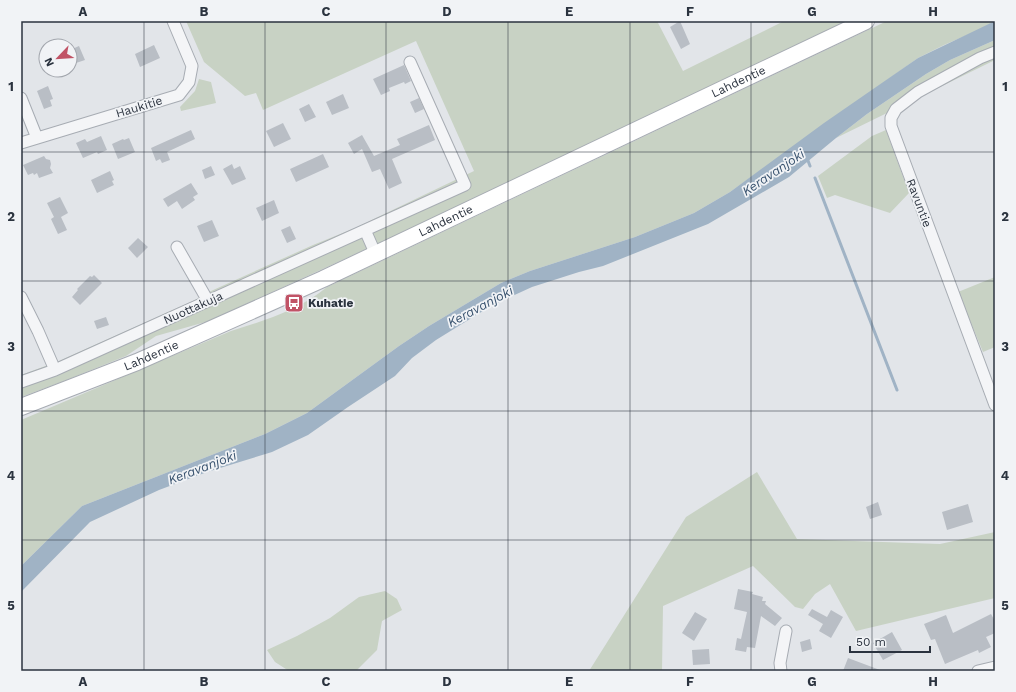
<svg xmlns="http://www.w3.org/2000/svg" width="1016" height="692" viewBox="0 0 1016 692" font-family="'Work Sans',sans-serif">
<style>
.green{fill:#c8d2c4}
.water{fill:#a0b3c5}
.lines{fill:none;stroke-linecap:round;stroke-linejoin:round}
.stream{stroke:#a0b3c5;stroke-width:3}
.building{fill:#b9bec5}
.minor-casing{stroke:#a7acb3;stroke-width:13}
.secondary-casing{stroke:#a7acb3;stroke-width:18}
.minor{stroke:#f4f5f7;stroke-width:11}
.secondary{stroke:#fff;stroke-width:16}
.grid{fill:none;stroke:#2b333f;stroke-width:1;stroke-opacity:0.55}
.labels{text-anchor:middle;stroke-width:3.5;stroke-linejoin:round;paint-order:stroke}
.street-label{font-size:12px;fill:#2b333f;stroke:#f1f3f6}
.poi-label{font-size:12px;font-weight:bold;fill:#2b333f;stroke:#f1f3f6;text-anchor:start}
.water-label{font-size:13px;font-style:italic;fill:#39536f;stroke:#f1f3f6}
.neatline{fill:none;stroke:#2b333f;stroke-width:1.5}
.grid-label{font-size:13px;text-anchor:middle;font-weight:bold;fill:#2b333f}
</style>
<rect width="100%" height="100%" fill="#e2e5e9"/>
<path class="green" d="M186 21H657L683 71 784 21H847L410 229 209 321 156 336 126 356 64 381 21 397V375L59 361 195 300 211 291 313 245 355 228 474 171 416 41 263 110 256 93 245 96 204 62Z
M887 21H995L981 29 944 45 918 58 730 192 694 213 635 237 530 271 501 283 429 326 399 346 307 413 265 434 82 506 21 566V420L231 331C264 321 301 309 327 287Z
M995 40V60L836 138 867 114 926 74 950 60Z
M199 79 211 82 216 103 181 111 180 107 195 91Z
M886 130 909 193 890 213 835 195 827 198 818 176 872 136Z
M995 277V347L983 352 958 292Z
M757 472 797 539 940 544 995 532V598L856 631 830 584 815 594 803 609 795 607 753 566 663 606 662 671H589L686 517Z
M385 591 397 599 402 610 382 621 377 650 356 671H289L275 662 267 650 297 636 330 618 359 597Z"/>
<path class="water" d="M995 21V40L950 60 926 74 867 114 836 138 789 177 708 224 603 266 579 272 532 287 491 306 436 340 412 358 395 376 348 407 308 435 272 452 207 472 159 490 90 522 21 592V566L82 506 265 434 307 413 399 346 429 326 501 283 530 271 635 237 694 213 730 192 824 123 918 58Z"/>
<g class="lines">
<path class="stream" d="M807 158 810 166
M815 178 897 390"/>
</g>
<path class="building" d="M680 21 690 44 681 49 670 27Z
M154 45 160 58 140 67 135 54Z
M79 46 85 60 70 65V50Z
M404 65 411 81 405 84 404 82 389 88 390 91 381 95 373 79Z
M48 86 53 99 50 100 52 106 44 109 37 91Z
M343 94 349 108 332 115 326 102Z
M419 98 424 109 415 113 410 102Z
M309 104 316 117 305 122 299 109Z
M283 123 291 139 274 147 266 131Z
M429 125 435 140 392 159 402 183 389 189 380 169 372 172 362 149 354 154 348 143 362 135 374 156 400 145 397 139Z
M191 130 195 139 167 152 170 160 162 163 160 159 156 161 151 148Z
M101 136 107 150 98 154 97 152 83 158 76 143 85 139 87 142Z
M129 138 135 152 118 159 112 144 123 139 124 140Z
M323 154 329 167 296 182 290 169Z
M44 156 46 159 50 160 51 164 50 168 53 173 39 178 37 173 34 175 33 173 28 175 23 165Z
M232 164 234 169 240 166 246 179 232 185 223 169Z
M211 166 215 175 205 179 202 170Z
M110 171 114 180 112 181 114 185 97 193 91 180Z
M191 183 198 194 193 197 195 200 182 209 177 201 168 207 163 199Z
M60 197 68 213 61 217 67 230 58 234 51 219 54 217 47 203Z
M274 200 279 213 262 221 256 208Z
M212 220 219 236 204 242 197 226Z
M290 226 296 239 287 243 281 230Z
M138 238 148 247 137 258 128 248Z
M94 275 102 283 80 305 72 297 78 290 77 289 90 276 92 277Z
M106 317 109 325 97 329 94 321Z
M878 502 882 515 870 519 866 507Z
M968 504 973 522 947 530 942 512Z
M738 589 753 592 752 594 763 597 762 601H766L765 604 782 618 775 626 761 616 755 648 747 647 746 652 735 650 737 638 741 639 747 612 734 609Z
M812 609 827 617 831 610 843 617 831 638 819 631 823 624 808 615Z
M695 612 707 619 694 641 682 633Z
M991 614 995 621V633L986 637 991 647 979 653 978 650 945 664 935 639 931 640 924 624 946 615 953 633Z
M892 632 902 650 883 660 873 643Z
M810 639 812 649 802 652 800 642Z
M709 649 710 664 693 665 692 650Z
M848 658 880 670V671H843Z"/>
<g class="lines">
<defs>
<path id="minor" d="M995 52 980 58 918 92 896 109 891 118V126L995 405
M21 98 37 138
M21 143 179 95 189 82 192 66 173 21
M365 230 376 255
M177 247 208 301
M21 297 38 331 55 370
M21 382 55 370 465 185 410 62
M781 671 780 663 786 631
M978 671 995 667"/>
<g id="secondary">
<path id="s1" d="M21 407 137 362 323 279 866 21"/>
</g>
</defs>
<use href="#minor" class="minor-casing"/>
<use href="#secondary" class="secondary-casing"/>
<use href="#minor" class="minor"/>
<use href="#secondary" class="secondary"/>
</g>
<path class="grid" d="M144 21V671M265 21V671M386 21V671M508 21V671M630 21V671M751 21V671M872 21V671M21 152H995M21 281H995M21 411H995M21 540H995"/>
<defs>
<symbol id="bus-square" viewBox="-11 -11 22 22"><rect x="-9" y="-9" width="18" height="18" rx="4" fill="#c15366" stroke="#f1f3f6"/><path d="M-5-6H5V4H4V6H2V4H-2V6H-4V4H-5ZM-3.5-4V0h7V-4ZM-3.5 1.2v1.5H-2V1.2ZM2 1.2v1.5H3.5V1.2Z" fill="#fff"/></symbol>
</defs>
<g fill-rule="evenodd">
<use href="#bus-square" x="283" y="292" width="22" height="22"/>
</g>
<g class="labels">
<g class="street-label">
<text dy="4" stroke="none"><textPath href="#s1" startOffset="788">Lahdentie</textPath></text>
<text transform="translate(139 107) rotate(-17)" y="4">Haukitie</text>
<text transform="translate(919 203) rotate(69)" y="4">Ravuntie</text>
<text dy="4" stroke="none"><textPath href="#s1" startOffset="464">Lahdentie</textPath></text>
<text transform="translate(193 308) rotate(-24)" y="4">Nuottakuja</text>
<text dy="4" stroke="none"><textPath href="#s1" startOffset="140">Lahdentie</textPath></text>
</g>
<g class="poi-label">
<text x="308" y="307">Kuhatie</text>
</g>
<g class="water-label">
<text transform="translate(773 172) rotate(-34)" y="5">Keravanjoki</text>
<text transform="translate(480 306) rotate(-28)" y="5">Keravanjoki</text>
<text transform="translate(202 467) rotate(-21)" y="5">Keravanjoki</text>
</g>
</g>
<rect width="1016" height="692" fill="none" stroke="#f1f3f6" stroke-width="44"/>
<g transform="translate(58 58) rotate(245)"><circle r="19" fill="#f1f3f6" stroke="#a2a6ad"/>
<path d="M0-3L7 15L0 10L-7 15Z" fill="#c15366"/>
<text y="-6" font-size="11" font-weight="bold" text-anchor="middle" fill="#2b333f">N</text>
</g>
<path d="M850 646v6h80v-6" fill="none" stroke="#2b333f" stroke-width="2"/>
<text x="856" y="646" font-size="12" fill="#2b333f" stroke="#f1f3f6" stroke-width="3" paint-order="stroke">50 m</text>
<rect x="22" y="22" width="972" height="648" class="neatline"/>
<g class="grid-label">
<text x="83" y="16">A</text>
<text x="204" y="16">B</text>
<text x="326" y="16">C</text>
<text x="447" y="16">D</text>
<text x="569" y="16">E</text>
<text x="690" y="16">F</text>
<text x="812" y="16">G</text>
<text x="933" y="16">H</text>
<text x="11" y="91">1</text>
<text x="1005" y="91">1</text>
<text x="11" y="221">2</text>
<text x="1005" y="221">2</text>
<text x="11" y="351">3</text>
<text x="1005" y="351">3</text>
<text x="11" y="480">4</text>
<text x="1005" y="480">4</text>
<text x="11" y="610">5</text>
<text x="1005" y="610">5</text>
<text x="83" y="686">A</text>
<text x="204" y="686">B</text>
<text x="326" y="686">C</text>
<text x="447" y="686">D</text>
<text x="569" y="686">E</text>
<text x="690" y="686">F</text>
<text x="812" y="686">G</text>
<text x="933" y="686">H</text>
</g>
</svg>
